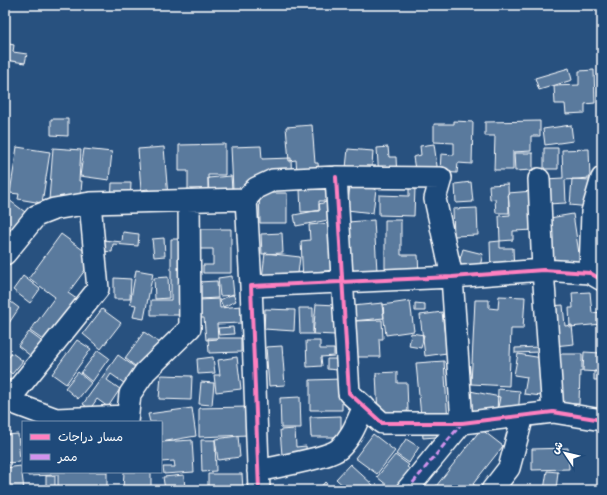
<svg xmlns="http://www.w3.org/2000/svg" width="607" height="495" viewBox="0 0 607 495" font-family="Kalam,'Playpen Sans Arabic',sans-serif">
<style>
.building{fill:#5a7a9d;stroke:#fff}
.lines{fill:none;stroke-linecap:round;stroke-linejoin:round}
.minor-casing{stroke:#fff;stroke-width:24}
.minor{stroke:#1f4a7a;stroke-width:21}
.quiet{stroke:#d193ec;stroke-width:3;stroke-dasharray:6 3;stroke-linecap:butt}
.cycleway-casing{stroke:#1f4a7a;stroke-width:6}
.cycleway{stroke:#ff80c0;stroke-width:4}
</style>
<rect width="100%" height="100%" fill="#28517f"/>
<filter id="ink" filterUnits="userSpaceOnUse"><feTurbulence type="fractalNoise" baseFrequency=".025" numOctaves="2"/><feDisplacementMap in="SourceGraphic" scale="8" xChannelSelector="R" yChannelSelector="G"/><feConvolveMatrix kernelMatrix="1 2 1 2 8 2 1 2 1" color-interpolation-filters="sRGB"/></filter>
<g filter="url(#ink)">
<path class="building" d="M5 43 14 45 13 52 27 54 25 63 5 60Z
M569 68 572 80 539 90 535 78Z
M594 70 595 103 585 104V113L566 114 565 104H555L554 86 579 85V71Z
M602 74V93H599Z
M51 119H68V136L51 135Z
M454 121 473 122 472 164 458 163 457 173 440 172 441 154 454 155V143L434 142V124H454Z
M540 121V136H531V151L513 152V170H494L495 136H485V122Z
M312 125 315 163H318L320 183 298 185 296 160 289 161 286 127Z
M571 125 573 141 545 145 543 129Z
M225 144V175H208V197H188V171H179V145Z
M434 144 438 173 416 176 413 157 421 155 420 146Z
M261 146 262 159 291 158 292 188 233 190 231 147Z
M17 147 50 152 42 203 18 199 19 194 10 193Z
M164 147 168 197 149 199 148 189 141 190 138 149Z
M388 147 389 157H396L397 178 379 179 377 148Z
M53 148 81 150 79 181H82L80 202 49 200Z
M544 148H558V169H544Z
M84 149 112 152 109 180 80 176Z
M348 149 373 151 371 179 345 177Z
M589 149 590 178 565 180 566 203 547 204 545 179 563 178 562 150Z
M514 153H533V170L515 171Z
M231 176 233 203 210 205 208 178Z
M572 179 591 180 589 207 570 205Z
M471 182 473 202 456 203 455 184Z
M112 183H131L130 203H111Z
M508 184 509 213H496L495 199 490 200 489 185Z
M350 186 376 189 373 213 347 210Z
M329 188 330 201H319V211L301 212 300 190Z
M409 188H415L414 216 379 215V195L409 196Z
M533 191 535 230 513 231V240L500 241 499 216 510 215 508 193Z
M259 193H287V223H260Z
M5 197 29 215 15 233 9 228 5 233Z
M330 201 334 219 296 226 294 215 320 210 319 204Z
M477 208 478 235 454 236 453 209Z
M573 214 581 267 551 271 544 219Z
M374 220 377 271 350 272 348 222Z
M385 220H401V255H418L419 275 385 276Z
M331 223 335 270 314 272 315 280 303 281 301 241 310 240 309 225Z
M195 229H231V273H203V265H213V249H195Z
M123 232 139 234 138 246 113 244 112 252 102 251 103 240 122 242Z
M282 233 283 253 262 254 261 234Z
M61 234 94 258 68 293 84 304 57 350 30 331 55 297 29 278Z
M164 238 165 256 154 257 152 239Z
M171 239H186V315H151V300H171Z
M500 241V248H513L514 272 491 273 490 242Z
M463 249 483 254 478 274 457 269Z
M265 253 300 257 297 282 262 279Z
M136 270 153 273 144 319 133 317 136 305 130 304Z
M23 276 40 289 30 303 13 290Z
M232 276 234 295 220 296 218 278Z
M168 277 169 298 155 299 154 278Z
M114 278 131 279 130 299H114Z
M217 281 218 298 199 299 198 282Z
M590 292 592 313 602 312V324L570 327 569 308H573L572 293Z
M233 294 236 301 223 307 220 300Z
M499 296 525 297 523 329H511L509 386 471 384 475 300H489V308L498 309Z
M7 299 19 308 5 329V302Z
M219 299 220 308 241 306 242 323 217 324 218 339 206 340 204 318H200L199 300Z
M410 301 414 331 386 335 382 305Z
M383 303 384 318 353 321 352 306Z
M415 303 425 304V311H415Z
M316 304 337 305 335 335 313 334Z
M563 305 565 326 572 325 574 344 554 346 550 306Z
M299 308H313V334H300Z
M102 309 121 323 101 349 83 334Z
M265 309 295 310 294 331 264 329Z
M442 312 447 353 425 356 420 315Z
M382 320 383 339H379L380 357H354L353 321Z
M233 327 234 334 219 335 218 328Z
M29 332 52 349 41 364 18 346Z
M144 332 166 347 146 375 125 358Z
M411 333 424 335 421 348 409 346Z
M208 338H241V352L209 353Z
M77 340 91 349 66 384 52 374Z
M306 341H320V349H334V356L321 357 322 366 307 367Z
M282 346 285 385 269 386 266 347Z
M539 347V352L515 353V348Z
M98 350 109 358 92 382 81 373Z
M584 352 601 353 600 372 583 371Z
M12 353 23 361 12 374 5 368V362Z
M518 354 548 359 542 396 524 394 527 377 514 375Z
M555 354H582V371H580L579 404H554Z
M118 355 142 372 131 388 111 374 107 380 120 389 108 407 97 399 90 409 83 404Z
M213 357 215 373 198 374 197 359Z
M237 357 241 389 216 392 214 375H220L218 360Z
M327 359H338V370L327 369Z
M444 361 449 436 423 438 416 363Z
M594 371H602V380H594Z
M78 372 91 383 78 399 65 388Z
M397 372V383H407L408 411 400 412V414L378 416 376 373Z
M161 375 192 376 191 400 159 399Z
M5 376 14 383 11 387 5 383Z
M342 379V410H310V380Z
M201 382 214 383 212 405 199 404Z
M498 389 520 391 518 416 497 414Z
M470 391 500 397 495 423 465 416Z
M300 397 301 428H281L280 398Z
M247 407 248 435 199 437V408Z
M192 408 196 436 161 442V422H150L148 414Z
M341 416V437H311L310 417Z
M295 429 296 447 306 446 308 466 283 468 280 430Z
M481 429 503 446 473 484 481 490H433Z
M18 434 20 462 5 463V435Z
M373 434 395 451 377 474 355 458Z
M238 436 240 457 218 460 215 439Z
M406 439 419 447 409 463 396 454Z
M192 440 194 472 164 474 163 467H175L174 461 161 462V442Z
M201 440H215L216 471 202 472Z
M568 448 569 469 532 470V449Z
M395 455 409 465 407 467 424 480 416 490H393L377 477Z
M350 464 373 485 368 490H348L336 479Z
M21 466 24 490H5V468Z
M547 471 558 472 556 490H544Z
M28 472H107V490H58V475L28 476Z
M124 472H151V490H123Z
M602 473V490H598Z
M208 474H242L243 490H208Z
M184 475 185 490H165L163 477Z
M46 476H55V490H46Z
M325 482 333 490H318Z"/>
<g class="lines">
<defs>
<path id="minor" d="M336 177 349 393 382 423H462L553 412 602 420
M539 179 543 270 553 412
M246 199 256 188 273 180 336 177 441 178 435 199 452 277 462 423 407 490
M90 203 98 289 8 401 56 419 127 416
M592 212 602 178
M5 254 36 216 54 209 90 203 246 199 251 286
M590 273 592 212H602
M127 422 130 394 145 372 190 328 189 201
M258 471C274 467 329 458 339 449 352 437 357 422 364 406
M259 490 251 286 452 277 543 270 590 273 602 280
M492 490 509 468 523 416"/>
</defs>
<use href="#minor" class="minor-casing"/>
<use href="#minor" class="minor"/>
<path class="quiet" d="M407 490 462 423"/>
<defs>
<path id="cycleway" d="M336 177 349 393 382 423H462L553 412 602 420
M259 490 251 286 452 277 543 270 590 273 602 280"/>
</defs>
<use href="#cycleway" class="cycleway-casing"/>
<use href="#cycleway" class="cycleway"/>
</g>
</g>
<rect width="607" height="495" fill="none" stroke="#1f4a7a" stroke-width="20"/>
<rect x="10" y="10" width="587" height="475" fill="none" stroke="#fff" stroke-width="1.5" filter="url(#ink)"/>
<rect x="22" y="421" width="140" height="52" fill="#1f4a7a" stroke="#7992af"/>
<rect x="30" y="434" width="20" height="6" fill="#ff80c0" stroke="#7992af"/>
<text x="58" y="441" font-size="12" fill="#ffffff">مسار دراجات</text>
<rect x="30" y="454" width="20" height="6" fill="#d193ec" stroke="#7992af"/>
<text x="58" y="461" font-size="12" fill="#ffffff">ممر</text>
<g transform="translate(565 453) rotate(305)" stroke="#1f4a7a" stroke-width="3" paint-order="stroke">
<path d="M0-3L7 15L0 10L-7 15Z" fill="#ffffff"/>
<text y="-6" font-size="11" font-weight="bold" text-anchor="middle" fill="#ffffff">ش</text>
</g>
</svg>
